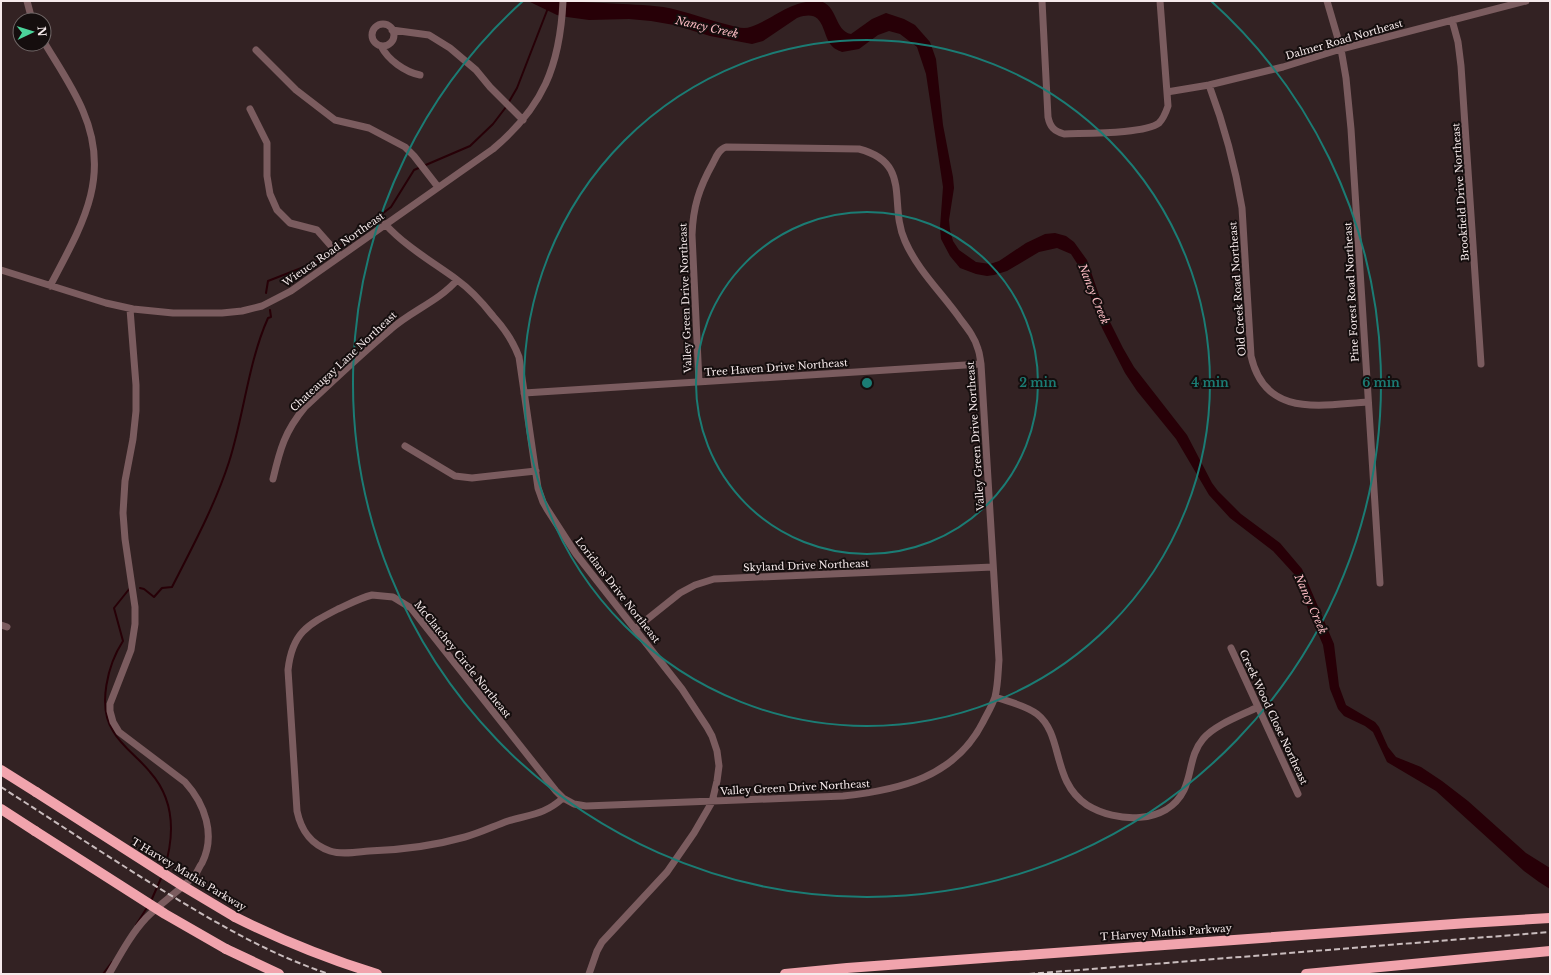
<svg xmlns="http://www.w3.org/2000/svg" width="1551" height="975" viewBox="0 0 1551 975" font-family="'Libre Baskerville',serif">
<style>
.water{fill:#270007}
.lines{fill:none;stroke-linecap:round;stroke-linejoin:round}
.stream{stroke:#270007;stroke-width:2}
.minor{stroke:#7b5c5f;stroke-width:7}
.highway{stroke:#f1a4ad;stroke-width:10}
.rail{stroke:#c9bcbd;stroke-width:2;stroke-dasharray:6 3;stroke-linecap:butt}
.highway-bridge{stroke:#f1a4ad;stroke-width:10}
.ring{fill:none;stroke:#1b7c74;stroke-width:2}
.labels{text-anchor:middle;stroke-width:4;stroke-linejoin:round;paint-order:stroke}
.street-label{font-size:10px;fill:#f6eaeb;stroke:#150e0e}
.water-label{font-size:11px;font-style:italic;fill:#fbbcc3;stroke:#150e0e}
.centre{fill:#1b7c74;stroke:#150e0e;stroke-width:2}
.ring-label{font-size:12px;text-anchor:middle;font-weight:bold;fill:#1b7c74;stroke:#150e0e;stroke-width:4;stroke-linejoin:round;paint-order:stroke}
</style>
<rect width="100%" height="100%" fill="#332223"/>
<path class="water" d="M528 1C560 1 591 2 622 4 640 5 659 5 677 10 694 14 711 21 729 25 734 26 739 28 744 28 749 28 753 26 758 24 779 14 794 0 819 1 838 4 834 31 851 34L872 19 886 13 904 19 915 25 930 42 936 59 943 125 953 177 954 188 949 220 950 230 953 241 959 250 976 262 990 264 999 261 1026 243 1045 234 1055 233 1066 236 1074 242 1087 260 1104 310 1123 348 1134 367 1187 435 1212 483 1218 491 1241 514 1280 543 1302 569 1334 644 1339 686 1346 705 1375 722 1379 727 1388 747 1396 757 1421 767 1442 781 1468 801 1526 853 1550 868V889L1539 882 1524 871 1436 791 1387 762 1373 732 1365 726 1344 716 1338 709 1330 689 1323 645 1310 615 1300 585 1295 575 1273 551 1230 518 1209 495 1176 439 1137 391 1125 373 1102 328 1080 268 1071 254 1057 248 1039 252 1007 271 994 275 987 276 976 274 960 268 950 256 941 239 940 227 943 187 926 74 917 47 900 34 889 31 878 35 859 49 842 52C838 50 834 49 831 45 821 32 825 8 797 18L763 41 752 44 710 36 674 25 651 21 629 19 589 20 567 17 557 15Z"/>
<g class="lines">
<path class="stream" d="M337 249 391 207 414 170 470 146 493 124 506 107 517 88 548 8
M266 293 268 281 327 258 334 252
M130 588 114 608 123 641C108 664 97 706 113 731 122 747 139 758 150 772 175 800 175 835 164 870
M140 588 144 589 154 597 162 588 172 587C193 546 215 505 229 462 244 415 248 363 268 318L271 317 270 310
M151 901 162 876
M136 925 148 906
M103 974 112 962"/>
<path class="minor" d="M27 1 32 20
M1042 1 1048 117C1050 127 1054 131 1064 134 1084 133 1145 134 1159 123 1164 118 1166 112 1168 106L1160 1
M1327 1 1341 49 1346 78 1351 129 1380 583
M1452 20 1458 42 1461 66 1481 364
M372 35a11 11 0 1 1 22 0a11 11 0 1 1-22 0Z
M392 30 429 35 450 48 476 70 490 87 523 120
M44 42C57 64 73 87 83 111 112 178 81 227 50 286
M381 46C388 60 405 72 420 75
M256 50 296 90 335 120 369 128 405 147 414 156 438 187
M1209 85C1224 125 1235 165 1242 208L1251 356C1265 418 1320 405 1368 402
M1167 92 1209 85 1283 67 1341 49 1526 1
M250 109 267 143V176L270 194 277 210 290 223 317 230 340 256
M385 224C405 246 431 261 456 279 470 289 482 302 493 316 505 329 513 341 519 357L538 488 543 502 547 509 576 554 682 689 707 727 712 736 717 751 719 766 717 781 712 802 694 833 667 872 602 942 597 951 589 974
M1 270 106 303 133 309 173 313H222L242 311 262 306 291 291 493 149C543 107 560 66 563 1
M524 393 981 364
M405 446 455 476 472 478 536 471
M273 479C280 449 285 431 305 407 333 381 361 354 391 329 411 311 439 301 457 280
M372 595 393 597 411 608 556 791 563 798C544 815 531 814 508 821 494 826 480 833 465 837 433 846 402 850 369 851 357 852 342 855 330 851 310 844 301 830 297 811L288 670C292 633 307 625 338 609 349 604 360 598 372 595Z
M1 625 7 627
M635 629 680 593 695 585 714 579 993 567
M1231 648 1298 794
M995 697C1009 702 1025 705 1037 714 1064 735 1051 781 1087 805 1116 823 1167 825 1184 790 1192 773 1190 754 1203 739 1214 725 1242 715 1258 707
M563 798 574 804 586 806 843 796C900 790 955 777 983 722 987 714 992 706 995 697 998 685 998 672 999 660L981 364C980 359 980 354 978 349 975 338 968 329 961 320 943 294 918 271 905 241 888 204 913 163 859 149L726 147C719 149 716 157 713 163 699 188 693 207 692 235L699 382
M109 974C120 955 131 934 146 918 161 903 179 891 194 876 197 873 199 867 202 863 216 835 205 804 185 782L119 732 113 722 110 711V704L131 650 135 624V607L125 539 123 513 125 481 133 439 136 411V385L130 309"/>
<path class="highway" d="M1 770 36 792
M1 809 35 831
M235 917C281 940 328 959 377 974
M226 949 279 974
M785 974 847 968 1468 923 1550 918
M1306 974 1550 951"/>
<path class="rail" d="M1 787C56 822 111 859 167 893 218 924 271 955 329 974
M1029 974 1550 932"/>
<path class="highway-bridge" d="M36 792 183 886 235 917
M35 831 165 914 226 949"/>
</g>
<g class="ring">
<circle cx="867" cy="383" r="171"/>
<circle cx="867" cy="383" r="343"/>
<path d="M1211 1A514 514 0 1 1 523 1"/>
</g>
<g class="labels">
<g class="street-label">
<text transform="translate(1344 39) rotate(-16)" y="4">Dalmer Road Northeast</text>
<text transform="translate(1460 192) rotate(-94)" y="4">Brookfield Drive Northeast</text>
<text transform="translate(333 249) rotate(-35)" y="4">Wieuca Road Northeast</text>
<text transform="translate(1237 289) rotate(-94)" y="4">Old Creek Road Northeast</text>
<text transform="translate(1351 292) rotate(-93)" y="4">Pine Forest Road Northeast</text>
<text transform="translate(685 298) rotate(-92)" y="4">Valley Green Drive Northeast</text>
<text transform="translate(343 361) rotate(-43)" y="4">Chateaugay Lane Northeast</text>
<text transform="translate(776 367) rotate(-4)" y="4">Tree Haven Drive Northeast</text>
<text transform="translate(975 436) rotate(-94)" y="4">Valley Green Drive Northeast</text>
<text transform="translate(806 565) rotate(-2)" y="4">Skyland Drive Northeast</text>
<text transform="translate(618 590) rotate(52)" y="4">Loridans Drive Northeast</text>
<text transform="translate(463 659) rotate(51)" y="4">McClatchey Circle Northeast</text>
<text transform="translate(1274 717) rotate(65)" y="4">Creek Wood Close Northeast</text>
<text transform="translate(795 787) rotate(-3)" y="4">Valley Green Drive Northeast</text>
<text transform="translate(189 874) rotate(31)" y="4">T Harvey Mathis Parkway</text>
<text transform="translate(1166 932) rotate(-4)" y="4">T Harvey Mathis Parkway</text>
</g>
<g class="water-label">
<text transform="translate(707 27) rotate(13)" y="4">Nancy Creek</text>
<text transform="translate(1094 294) rotate(68)" y="4">Nancy Creek</text>
<text transform="translate(1311 604) rotate(66)" y="4">Nancy Creek</text>
</g>
</g>
<circle cx="867" cy="383" r="6" class="centre"/>
<g class="ring-label">
<text x="1038" y="387">2 min</text>
<text x="1210" y="387">4 min</text>
<text x="1381" y="387">6 min</text>
</g>
<rect width="1551" height="975" fill="none" stroke="#f6eaeb" stroke-width="4"/>
<g transform="translate(32 32) rotate(86)"><circle r="19" fill="#150e0e" stroke="#6f6666"/>
<path d="M0-3L7 15L0 10L-7 15Z" fill="#4bd49b"/>
<text y="-6" font-size="11" font-weight="bold" text-anchor="middle" fill="#f6eaeb">N</text>
</g>
</svg>
